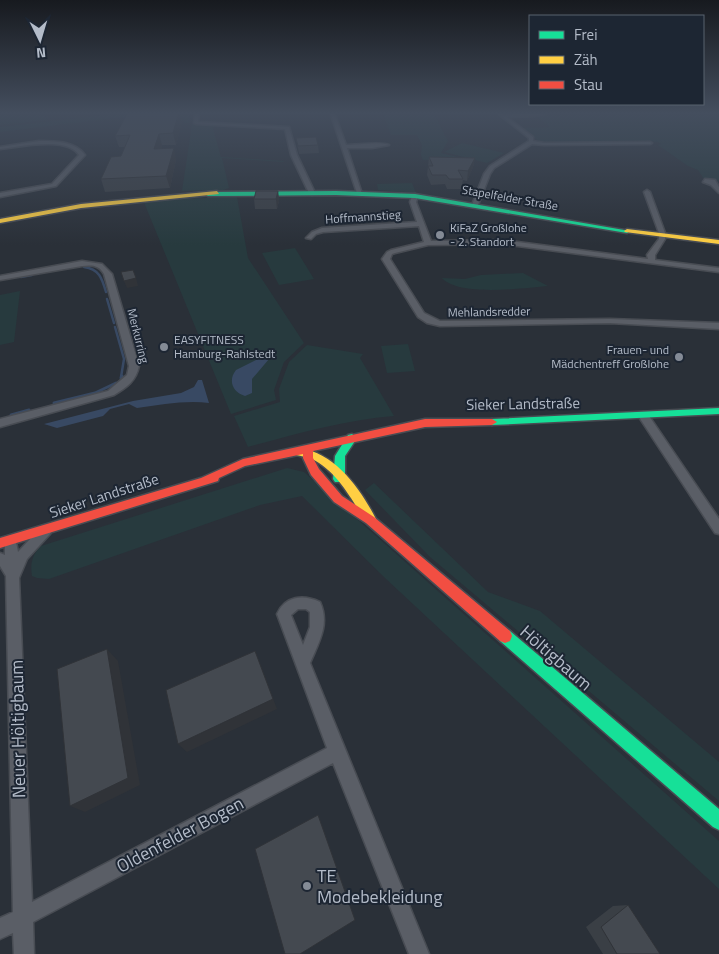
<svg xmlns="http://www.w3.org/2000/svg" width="719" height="954" viewBox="0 0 719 954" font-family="'Titillium Web',sans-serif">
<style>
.green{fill:#273a3e}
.water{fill:#384963}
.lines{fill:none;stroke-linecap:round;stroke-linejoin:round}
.stream-far1{stroke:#384963;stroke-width:2.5}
.stream{stroke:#384963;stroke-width:3}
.street-casing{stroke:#484c53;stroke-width:3}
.fast-casing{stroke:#484c53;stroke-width:3}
.slow-casing{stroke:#484c53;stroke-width:3}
.jam-casing{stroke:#484c53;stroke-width:3}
.street{fill:#5a5e66;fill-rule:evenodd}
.fast{fill:#16e098;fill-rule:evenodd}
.slow{fill:#ffcf43;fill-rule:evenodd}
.jam{fill:#f24e42;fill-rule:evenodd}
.wall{fill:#3a3f45}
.shaded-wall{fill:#303338}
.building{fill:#444950;stroke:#303338}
.poi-dot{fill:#848b96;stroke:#1d2633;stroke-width:2}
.labels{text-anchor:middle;stroke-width:4;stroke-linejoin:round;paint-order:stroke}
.far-street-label{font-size:12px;fill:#b4bcc9;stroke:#1d2633}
.far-poi-label{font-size:12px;fill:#b4bcc9;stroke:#1d2633;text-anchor:start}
.street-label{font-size:15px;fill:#b4bcc9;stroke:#1d2633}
.near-street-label{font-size:18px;fill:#b4bcc9;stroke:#1d2633}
.near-poi-label{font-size:18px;fill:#b4bcc9;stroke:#1d2633;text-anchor:start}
</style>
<rect width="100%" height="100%" fill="#2a3038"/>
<path class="green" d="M0 112H43L47 120 0 125Z
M132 112H189L190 123H184V120L148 114 0 132V127Z
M382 112H488L489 113 434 114 448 141 441 153 466 159 423 160 421 155 422 145 417 135H391Z
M568 112H719V181L704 179 698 170 688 166 658 145 661 144 658 142 647 141 644 143H541L522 128 550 127 536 116Z
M192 124 212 125 221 157 284 161 283 162 222 158 229 188 223 190 182 191Z
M462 143 504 153 487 163 444 152Z
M412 183 416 193 378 190 377 184Z
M237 197 248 258 304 343 284 362 274 390 276 400 231 414 143 200Z
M295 248 314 279 279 285 262 253Z
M523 273 548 286C524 288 459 297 442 278L465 279 481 275Z
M20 291 14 342 0 345V295Z
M408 344 415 371 387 373 381 346Z
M307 345 363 354 360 358 394 416C344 420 296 434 248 447L234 416 280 402 279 389 289 362Z
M287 468 304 472 719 841V889L385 578 302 496 260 505 49 579 37 578 32 576C30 564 32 555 41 546Z
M374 483 488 592 540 611 719 762V801L430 557 365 490Z"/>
<path class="water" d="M275 352 252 379V393L245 396C232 392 228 380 236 370L270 353Z
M198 380H202L209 403C185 400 161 405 137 408L129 404 110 409 103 416 57 428 44 424 133 401 181 393 194 387Z"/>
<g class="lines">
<path class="stream-far1" d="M84 267C99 269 102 278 106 292
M21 277 32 275
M107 299 114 323
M115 327 124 359 121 377"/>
<path class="stream" d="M121 378 122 376
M54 403 95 393 116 383
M11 415 29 410"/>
<defs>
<path id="street" d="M195 112H199L198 122 289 127 297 155 315 193 312 195 309 193 291 155 285 129 196 124 194 123Z
M330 112H334L346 145C357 145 382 141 389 145L372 148H347L362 194 357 193Z
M496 112H500L504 115 553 112 535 116 507 117 533 137V141L544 143 650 142 652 143 650 144 544 145 532 144 494 168 490 174 478 205 475 207 472 205 484 174 490 166 529 141V138Z
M39 141C55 141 75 141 85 155L56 186 0 197V193L52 184 79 155C67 136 19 147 0 149V147Z
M705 179 715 180 719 187V193L711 185 703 182Z
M647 190 650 192 665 233V239L655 255V260L719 268V272L502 244 428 245 395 253 392 254 390 259 424 313 440 321 610 319 719 323V329L610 323 440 326 427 323 418 317 382 259 387 252 391 250 424 242 419 226 323 232 316 234 311 239 306 238 312 232 322 228 417 222 410 202 412 196 415 194 418 196 416 202 431 241 502 240 648 259 647 255 659 239V233L644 192Z
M82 261 102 264 112 274 139 366C136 381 127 387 114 395L0 427V419L108 391 127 375 129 366 104 274C99 265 92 265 82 266L0 280V276Z
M643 412 647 413 719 519V534L715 533 639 417 638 415Z
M46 525 50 526 52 530 50 534 27 559 19 578 32 902 327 748 277 614C285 596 303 594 320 602 330 624 319 642 310 663L429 954H409L333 763 33 922 34 954H14L13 933 0 939V918L13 912 6 576 0 566V553L5 555V541L7 537 11 536 15 537 18 552 42 526ZM298 609H306L310 612V627L303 645 291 615Z"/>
<path id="fast" d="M336 191 415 194 630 231 627 233 415 198 336 195 208 196 205 194 208 192Z
M719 408V414L492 425 487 422 492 419Z
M352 434 357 438 345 456V479L343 482H335L333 479 335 456 348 435Z
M505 629 510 631 719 809V830L713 827 500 641 498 636 500 631Z"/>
<path id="slow" d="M217 191 219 194 81 208 0 223V219L81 204Z
M627 229 719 240V244L625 232 624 231Z
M300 448C336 454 360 488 376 519L374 522 370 524 366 522C352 500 337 471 312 459 307 457 301 456 296 455L295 452Z"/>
<path id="jam" d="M425 419H492L497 422 492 425 425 427 313 451V458L319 469 342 496 374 517 510 631 512 636 510 641 505 643 500 641 366 523 334 502 311 475 303 458V454L245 466 219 478 218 481 0 548V538L201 478 243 459Z"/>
</defs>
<use href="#street" class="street-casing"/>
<use href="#fast" class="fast-casing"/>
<use href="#slow" class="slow-casing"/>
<use href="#jam" class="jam-casing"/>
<use href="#street" class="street"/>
<use href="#fast" class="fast"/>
<use href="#slow" class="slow"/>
<use href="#jam" class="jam"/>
</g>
<path class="wall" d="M179 112 182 122 176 145H162L161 148 176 160 170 188 105 192 101 179 121 156 125 147H119L115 136Z
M296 138 318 145 319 153 299 154Z
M429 157 475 158 473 167 467 181 463 180 461 189H447L445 184 431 185 427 175Z
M278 191 279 201 277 209H255L254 199Z
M628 905 660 954H603L586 927 613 906Z"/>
<path class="shaded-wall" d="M179 112 182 122 176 145 173 133Z
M159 134 162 145 157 161 154 149Z
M174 148 176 160 170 188 166 176Z
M475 158 473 167 467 181 468 171Z
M278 191 279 201 277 209 276 199Z
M136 278 138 286 127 288 124 281Z
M107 649 118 661 140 785 85 812 70 806Z
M255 651 277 709 187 752 178 744Z"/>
<path class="building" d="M128 112H179L173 133 159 134 154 149 174 148 166 176 101 179 111 157 121 156 130 135 115 136Z
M316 137 318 145 298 146 296 138Z
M429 157 475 158 468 171 458 170 463 179H449L446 175H432L428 166H433Z
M256 191H278L276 199H254Z
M133 270 136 278 124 281 121 272Z
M107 649 128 778 70 806 57 669Z
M255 651 273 699 178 744 166 690Z
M318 815 355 920 300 954H285L255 849Z
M628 905 660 954H617L601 927Z"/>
<linearGradient id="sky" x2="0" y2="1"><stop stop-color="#171a1f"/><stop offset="0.46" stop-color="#444e5e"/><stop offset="1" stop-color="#444e5e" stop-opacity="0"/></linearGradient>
<rect width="719" height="245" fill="url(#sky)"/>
<g class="poi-dot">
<circle cx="440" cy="235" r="5"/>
<circle cx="164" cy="347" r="5"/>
<circle cx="679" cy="357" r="5"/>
<circle cx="307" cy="886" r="5"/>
</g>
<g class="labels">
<g class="far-street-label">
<text transform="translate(510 198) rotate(10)" y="4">Stapelfelder Straße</text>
<text transform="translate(363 217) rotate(-4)" y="4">Hoffmannstieg</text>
<text transform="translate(489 312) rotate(-1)" y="4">Mehlandsredder</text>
<text transform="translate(138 336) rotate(76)" y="4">Merkurring</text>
</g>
<g class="far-poi-label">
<text x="450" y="232">KiFaZ Großlohe<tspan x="450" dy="14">- 2. Standort</tspan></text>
<text x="174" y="344">EASYFITNESS<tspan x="174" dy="14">Hamburg-Rahlstedt</tspan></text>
<text x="669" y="354" text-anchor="end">Frauen- und<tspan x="669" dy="14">Mädchentreff Großlohe</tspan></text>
</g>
<g class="street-label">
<text transform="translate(523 404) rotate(-1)" y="5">Sieker Landstraße</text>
<text transform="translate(104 496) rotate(-18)" y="5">Sieker Landstraße</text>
</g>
<g class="near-street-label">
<text transform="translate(556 658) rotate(41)" y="6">Höltigbaum</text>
<text transform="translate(18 729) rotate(-91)" y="6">Neuer Höltigbaum</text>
<text transform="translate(180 835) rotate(-28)" y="6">Oldenfelder Bogen</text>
</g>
<g class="near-poi-label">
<text x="317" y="882">TE<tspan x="317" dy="21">Modebekleidung</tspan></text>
</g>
</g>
<rect x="529" y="15" width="175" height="90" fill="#1d2633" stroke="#59626f"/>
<rect x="539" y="31" width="25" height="8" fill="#16e098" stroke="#59626f"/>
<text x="574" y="40" font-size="15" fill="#b4bcc9">Frei</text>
<rect x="539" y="56" width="25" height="8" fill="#ffcf43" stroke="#59626f"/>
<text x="574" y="65" font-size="15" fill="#b4bcc9">Zäh</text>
<rect x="539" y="81" width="25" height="8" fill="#f24e42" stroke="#59626f"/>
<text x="574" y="90" font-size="15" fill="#b4bcc9">Stau</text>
<g transform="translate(40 40) rotate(175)" stroke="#1d2633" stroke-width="4" paint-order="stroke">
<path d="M0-4L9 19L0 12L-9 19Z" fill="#b4bcc9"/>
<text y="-8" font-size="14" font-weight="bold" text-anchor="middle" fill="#b4bcc9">N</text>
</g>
</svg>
